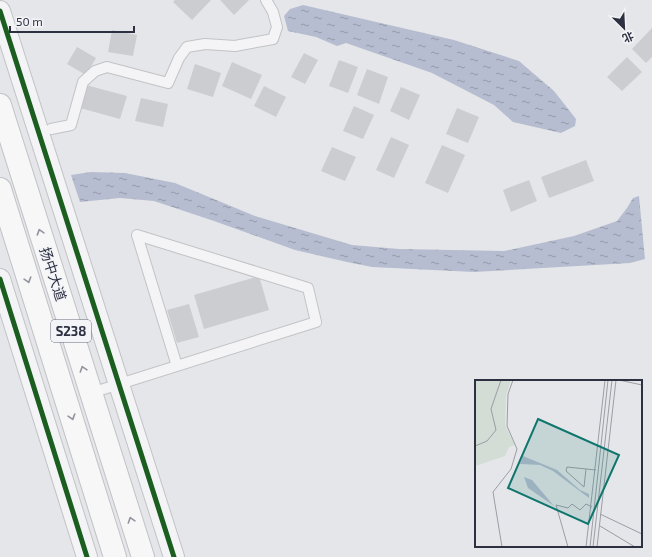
<svg xmlns="http://www.w3.org/2000/svg" width="652" height="557" viewBox="0 0 652 557" font-family="'Exo 2','Noto Sans SC',sans-serif">
<style>
.water{fill:url(#water-ripples)}
.building{fill:#cccdd1}
.lines{fill:none;stroke-linecap:round;stroke-linejoin:round}
.lane-casing{stroke:#c2c3c6;stroke-width:12}
.street-casing{stroke:#c2c3c6;stroke-width:22}
.primary-casing{stroke:#c1c2c6;stroke-width:24}
.lane{stroke:#f4f4f6;stroke-width:10}
.street{stroke:#f4f4f6;stroke-width:20}
.primary{stroke:#f7f7f8;stroke-width:22}
.cycleway-casing{stroke:#f3f4f7;stroke-width:8}
.cycleway{stroke:#1b5e20;stroke-width:5}
.oneway{stroke:#92949c}
.labels{text-anchor:middle;stroke-width:3;stroke-linejoin:round;paint-order:stroke}
.shield{fill:#f3f4f7;stroke:#686b78;stroke-width:1}
.shield-label{font-size:13px;font-weight:bold;fill:#2d3041}
.street-label{font-size:14px;fill:#2d3041;stroke:#f3f4f7}
.inset-road{fill:none;stroke:#9b9da6;stroke-width:1}
.view{fill:#0f766e;fill-opacity:0.15;stroke:#0f766e;stroke-width:2}
.inset-edge{fill:none;stroke:#2d3041;stroke-width:2}
</style>
<defs>
<pattern id="water-ripples" width="26" height="14" patternUnits="userSpaceOnUse"><rect width="26" height="14" fill="#b7bdd0"/><path d="M2 4q2-2 4 0t4 0M15 11q2-2 4 0t4 0" fill="none" stroke="#959aaa"/></pattern>
</defs>
<rect width="100%" height="100%" fill="#e5e6e9"/>
<path class="water" d="M303 5 454 40 519 61 554 91 576 119 575 126 561 133 513 122 494 105 432 73 346 43 337 46 316 37 288 31 284 16 290 9Z
M91 172 125 173 175 183 255 216 352 245 399 249 504 251 574 236 617 221 627 208 633 198 639 196 645 259 630 263 474 272 372 267 347 262 295 250 214 221 154 201 120 198 80 202 71 175Z"/>
<path class="building" d="M175 0H211L192 20 173 2Z
M220 0H249L234 15Z
M652 28V57L646 63 632 49Z
M112 30 137 35 133 56 108 52Z
M77 47 96 58 86 75 67 64Z
M304 53 318 60 305 84 291 77Z
M627 57 642 72 622 91 607 77Z
M339 60 358 67 348 93 329 86Z
M232 62 262 75 251 99 222 86Z
M195 64 221 73 213 97 187 89Z
M367 69 388 77 379 104 357 95Z
M86 85 127 96 120 119 80 108Z
M264 86 286 97 276 117 254 106Z
M401 87 420 95 409 120 390 111Z
M141 98 168 104 163 127 135 121Z
M354 106 374 115 363 139 343 131Z
M457 108 479 117 468 143 446 134Z
M391 137 409 145 394 178 376 170Z
M442 145 465 155 448 193 425 183Z
M332 147 356 157 345 181 321 171Z
M586 160 594 181 549 198 541 177Z
M529 180 537 201 511 212 503 190Z
M259 276 269 310 204 329 194 295Z
M189 304 199 337 177 343 167 310Z"/>
<g class="lines">
<defs>
<path id="lane" d="M51 129 71 125 83 82 95 71 107 67 168 83 179 58 187 47 205 44 235 46 273 39 277 27 273 12 266 0
M91 393 316 322 308 288 137 235 177 366"/>
<path id="street" d="M0 11 174 557
M0 279 87 557"/>
<path id="primary" d="M0 105 143 557
M0 189 115 557"/>
</defs>
<use href="#lane" class="lane-casing"/>
<use href="#street" class="street-casing"/>
<use href="#primary" class="primary-casing"/>
<use href="#lane" class="lane"/>
<use href="#street" class="street"/>
<use href="#primary" class="primary"/>
<defs>
<path id="cycleway" d="M0 11 174 557
M0 279 87 557"/>
</defs>
<use href="#cycleway" class="cycleway-casing"/>
<use href="#cycleway" class="cycleway"/>
</g>
<defs><path id="oneway-chevron" d="M-2-3.5L2.5 0L-2 3.5" fill="none" stroke-width="1.6" stroke-linecap="round" stroke-linejoin="round"/></defs>
<g class="oneway">
<use href="#oneway-chevron" transform="translate(40 232) rotate(-108)"/>
<use href="#oneway-chevron" transform="translate(28 280) rotate(73)"/>
<use href="#oneway-chevron" transform="translate(83 369) rotate(-108)"/>
<use href="#oneway-chevron" transform="translate(72 417) rotate(73)"/>
<use href="#oneway-chevron" transform="translate(131 520) rotate(-108)"/>
</g>
<g class="labels">
<rect class="shield" x="51" y="320" width="40" height="22" rx="3"/>
<g class="shield-label">
<text x="71" y="336">S238</text>
</g>
<g class="street-label">
<text transform="translate(53 274) rotate(72)" y="5">扬中大道</text>
</g>
</g>
<g transform="translate(475 380)">
<rect width="167" height="167" fill="#e5e6e9"/>
<path d="M0 0H36L31 15 30 45 40 65 34 67 30 76 0 86Z" fill="#d4dcd6"/>
<path d="M48 76 82 90 105 110 114 114V118L78 91 65 85 45 84ZM49 97 57 100 79 126 53 108Z" fill="#b7bdd0"/>
<path class="inset-road" d="M144 0 167 5M0 66 12 61 21 50 16 29 26 0M111 89 109 107 91 91 92 87 121 90M125 134 167 154M125 146 160 167M27 167 18 112 36 89 42 69 32 46 33 14 38 0M93 167 81 125 93 128 97 124 105 130 111 124 117 127M111 167 130 0M115 167 133 0M118 167 137 0M122 167 141 0"/>
<path class="view" d="M63 39 144 75 113 144 33 108Z"/>
<rect width="167" height="167" class="inset-edge"/>
</g>
<g transform="translate(624 28) rotate(156)" stroke="#f3f4f7" stroke-width="3" paint-order="stroke">
<path d="M0-3L7 15L0 10L-7 15Z" fill="#2d3041"/>
<text y="-6" font-size="11" font-weight="bold" text-anchor="middle" fill="#2d3041">北</text>
</g>
<path d="M10 26v6h124v-6" fill="none" stroke="#2d3041" stroke-width="2"/>
<text x="16" y="26" font-size="12" fill="#2d3041" stroke="#f3f4f7" stroke-width="3" paint-order="stroke">50 m</text>
</svg>
